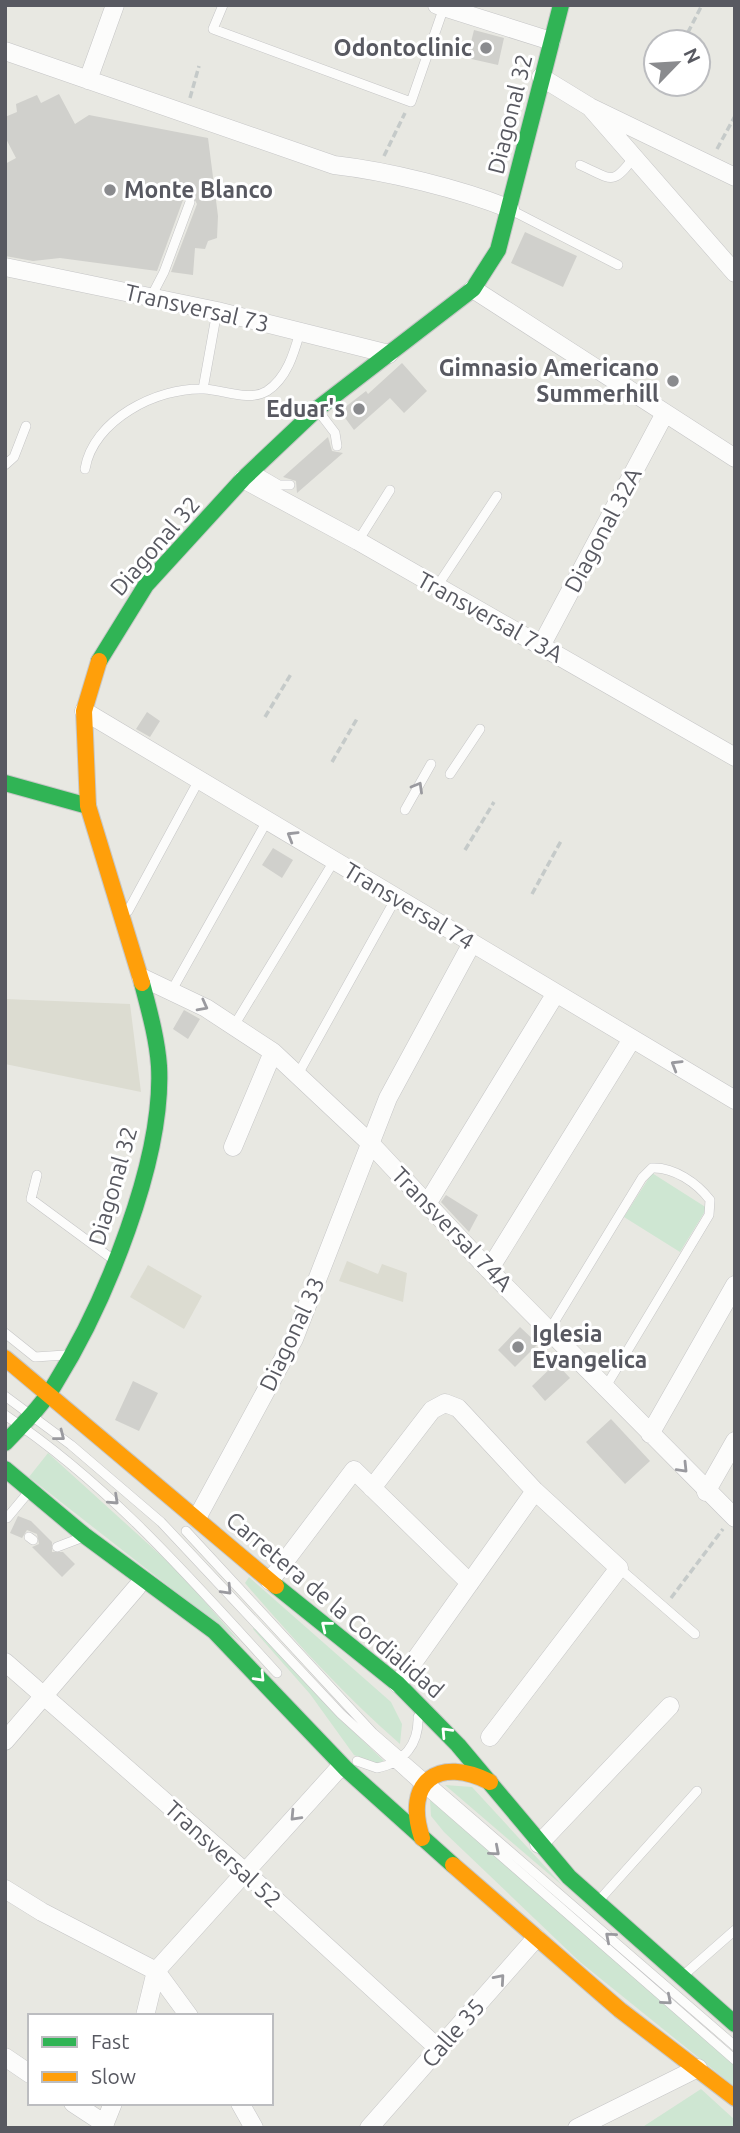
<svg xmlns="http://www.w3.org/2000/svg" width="740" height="2133" viewBox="0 0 740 2133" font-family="Ubuntu,sans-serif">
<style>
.education{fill:#dcdcd1}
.green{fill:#cee6d2}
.building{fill:#d0d0cc}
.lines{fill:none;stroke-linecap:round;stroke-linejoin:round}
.lane-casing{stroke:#c5c5c6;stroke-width:10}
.street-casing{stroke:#c5c5c6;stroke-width:19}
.fast-casing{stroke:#c7c7c7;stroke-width:18}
.slow-casing{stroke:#c7c7c7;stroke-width:18}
.path{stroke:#c5cac9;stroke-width:3.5;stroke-dasharray:7 3.5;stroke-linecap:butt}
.lane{stroke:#fcfcfb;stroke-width:9}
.street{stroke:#fcfcfb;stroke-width:18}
.fast{stroke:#30b455;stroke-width:16}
.slow{stroke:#ff9f0a;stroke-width:16}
.oneway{stroke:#9a9a9f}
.oneway2{stroke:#fff}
.poi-dot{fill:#8a8b8e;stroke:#fff;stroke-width:2.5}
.labels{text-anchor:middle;stroke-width:6;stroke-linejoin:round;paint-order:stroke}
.poi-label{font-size:23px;font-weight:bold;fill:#585961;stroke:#fff;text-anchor:end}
.street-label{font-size:23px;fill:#585961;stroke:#fff}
</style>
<rect width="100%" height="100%" fill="#e8e8e2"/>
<path class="education" d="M5 999 130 1004 141 1092 5 1064Z
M347 1261 378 1274 382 1264 407 1273 403 1302 339 1281Z
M148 1265 202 1296 184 1329 130 1297Z"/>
<path class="green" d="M652 1173 707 1208 680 1252 624 1217Z
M48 1453 178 1571 240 1642 29 1477Z
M249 1577 391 1702 402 1724 400 1744C343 1694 294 1640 245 1583Z
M255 1625 330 1709 384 1761 375 1764 354 1755 310 1694 253 1629Z
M445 1785 472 1787 563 1886Z
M430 1800 721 2052 735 2065V2087L580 1962 444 1832 431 1816Z
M701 2089 735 2120V2128H641Z"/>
<path class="building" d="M474 30 504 38 498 65 467 58Z
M59 94 75 124 89 115 208 138 218 216 217 238 208 241 205 249 195 248 193 275 171 272 197 204 192 195 183 200 157 271 60 258 33 261 5 256V164L16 158 5 137V117L17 112 16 104 37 95 41 103Z
M525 232 577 256 563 287 511 263Z
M402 363 427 391 404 413 390 398 354 430 340 411 366 391 368 394Z
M328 437 332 451 343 453 297 493 296 481 283 477Z
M147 712 160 721 150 737 136 729Z
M273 848 293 860 282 878 262 865Z
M184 1010 200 1019 188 1039 173 1029Z
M446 1195 478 1215 469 1232 441 1202Z
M520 1327 538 1344 515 1367 498 1350Z
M556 1363 570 1378 545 1401 532 1386Z
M133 1381 158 1393 139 1431 115 1420Z
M611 1419 650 1461 625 1484 586 1442Z
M18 1516 31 1521 52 1542V1552H63L75 1564 62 1577 32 1547 39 1544 37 1534 27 1530 22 1538 10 1533Z"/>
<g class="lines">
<defs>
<path id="lane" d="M223 5 213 29 411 102 444 7
M580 165C612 179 612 187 634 157
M511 210 618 265
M151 297 164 272 190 202
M203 389 217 311
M319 412 335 433 337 446
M5 465 14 457 26 426
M85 469C93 420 157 387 204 389 224 390 249 402 267 391 287 378 294 353 300 332
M255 471 279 485H290
M358 541 390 490
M436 588 497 496
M450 774 480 729
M405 810 431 764
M128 911 199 780
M172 990 267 821
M235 1024 334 861
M297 1076 396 898
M37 1175 31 1199 111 1258
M550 1329 642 1178 652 1168C674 1167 697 1183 710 1200L709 1215 605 1388
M5 1333 35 1357 65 1355
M5 1396 71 1445 161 1522 341 1714 416 1782
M5 1415C111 1486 192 1580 277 1673
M7 1518 27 1494
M186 1531 373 1733 735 2046
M29 1537 33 1540
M57 1547 78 1539
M619 1568 695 1634
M357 1761 377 1768C404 1763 419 1744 418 1717
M427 1791 735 2060
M602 1897 697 1791
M686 1973 735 1930"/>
<path id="street" d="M437 5 551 41
M5 51 334 165C387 171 461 189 510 209
M541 77 590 107 735 177
M88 80 115 5
M590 107 735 273
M5 267 217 311 389 354
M473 289 735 458
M243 479 358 541 735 757
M541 646 664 415
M84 711 735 1100
M141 977 206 1008 273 1052 370 1143 489 1270 735 1518
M233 1147 273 1052
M427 1204 556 993
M489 1270 632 1039
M650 1434 735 1285
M372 1488 432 1410 445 1403 458 1408 535 1491 619 1568 490 1737
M706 1492 735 1441
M197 1518 294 1339 388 1098 472 943
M270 1581 354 1470 470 1583
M5 1662 244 1871 439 2049
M398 1684 535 1491
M5 1741 137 1587
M539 1844 670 1706
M5 1889 42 1912 156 1971 189 2016
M145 2016 156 1971 341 1766
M5 2057 30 2074
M73 2103 105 2124
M240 2103 254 2128
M103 2128 113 2103
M369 2128 536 1938
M577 2128 698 2068"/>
<path id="fast" d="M99 661 146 585 243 479 317 409 473 289 498 250 561 5
M5 783 88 806
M5 1443C23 1424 43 1405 56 1382 105 1303 164 1160 159 1066 157 1038 149 1010 142 983
M5 1469 84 1535 214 1631 346 1769 453 1865
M276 1586 398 1684 458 1745 569 1877 735 2024"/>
<path id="slow" d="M99 661 84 711 88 806 142 983
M5 1358 276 1586
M422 1838C403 1781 439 1756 490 1782
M453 1865 620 2010 735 2098"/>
</defs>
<use href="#lane" class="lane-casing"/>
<use href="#street" class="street-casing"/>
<use href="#fast" class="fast-casing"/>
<use href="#slow" class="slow-casing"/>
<path class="path" d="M683 42 702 5
M190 98 199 66
M717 149 735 116
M384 156 405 113
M265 717 291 674
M332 762 358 717
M465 850 494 802
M532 894 561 841
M671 1598 723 1529"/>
<use href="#lane" class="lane"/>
<use href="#street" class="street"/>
<use href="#fast" class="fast"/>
<use href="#slow" class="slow"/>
</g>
<defs><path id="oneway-chevron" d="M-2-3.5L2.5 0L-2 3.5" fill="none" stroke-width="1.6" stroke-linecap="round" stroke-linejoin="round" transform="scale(1.75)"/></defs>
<g class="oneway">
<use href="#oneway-chevron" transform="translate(418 787) rotate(-60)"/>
<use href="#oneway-chevron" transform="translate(292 836) rotate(-149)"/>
<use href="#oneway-chevron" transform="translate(203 1006) rotate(28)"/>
<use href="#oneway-chevron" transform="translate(676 1065) rotate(-149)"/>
<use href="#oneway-chevron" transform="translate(60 1436) rotate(38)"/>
<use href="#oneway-chevron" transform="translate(683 1468) rotate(46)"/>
<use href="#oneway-chevron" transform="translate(114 1500) rotate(43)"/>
<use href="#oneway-chevron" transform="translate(227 1590) rotate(47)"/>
<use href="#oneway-chevron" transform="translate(295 1816) rotate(133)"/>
<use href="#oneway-chevron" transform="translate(495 1851) rotate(41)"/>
<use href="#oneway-chevron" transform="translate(610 1937) rotate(-139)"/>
<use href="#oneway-chevron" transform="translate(500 1979) rotate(-49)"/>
<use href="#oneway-chevron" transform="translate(667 2000) rotate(41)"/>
</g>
<g class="oneway2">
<use href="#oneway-chevron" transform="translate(326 1626) rotate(-141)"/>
<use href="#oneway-chevron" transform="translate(260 1677) rotate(47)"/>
<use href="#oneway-chevron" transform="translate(446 1732) rotate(-133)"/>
</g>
<g class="poi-dot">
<circle cx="486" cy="48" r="7"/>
<circle cx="110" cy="190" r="7"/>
<circle cx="673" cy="381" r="7"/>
<circle cx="359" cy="409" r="7"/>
<circle cx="518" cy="1347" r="7"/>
</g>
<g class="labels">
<g class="poi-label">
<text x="472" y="56">Odontoclinic</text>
<text x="124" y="198" text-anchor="start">Monte Blanco</text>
<text x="659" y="376">Gimnasio Americano<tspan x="659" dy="26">Summerhill</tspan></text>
<text x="345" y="417">Eduar's</text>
<text x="532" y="1342" text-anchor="start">Iglesia<tspan x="532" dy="26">Evangelica</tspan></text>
</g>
<g class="street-label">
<text transform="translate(510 114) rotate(-76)" y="8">Diagonal 32</text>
<text transform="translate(197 308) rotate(13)" y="8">Transversal 73</text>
<text transform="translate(603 530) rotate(-62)" y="8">Diagonal 32A</text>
<text transform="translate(155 546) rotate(-49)" y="8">Diagonal 32</text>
<text transform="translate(490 617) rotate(29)" y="8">Transversal 73A</text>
<text transform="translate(409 906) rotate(31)" y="8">Transversal 74</text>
<text transform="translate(113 1186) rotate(-74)" y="8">Diagonal 32</text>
<text transform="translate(452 1229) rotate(46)" y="8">Transversal 74A</text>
<text transform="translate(292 1334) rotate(-65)" y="8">Diagonal 33</text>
<text transform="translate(335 1605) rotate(40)" y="8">Carretera de la Cordialidad</text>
<text transform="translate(223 1854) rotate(42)" y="8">Transversal 52</text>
<text transform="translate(453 2033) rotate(-49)" y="8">Calle 35</text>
</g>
</g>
<rect width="740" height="2133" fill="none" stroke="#585961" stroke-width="14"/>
<rect x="28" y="2014" width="245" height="91" fill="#ffffff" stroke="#bcbdc0" stroke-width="2"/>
<rect x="42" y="2037" width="35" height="10" fill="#30b455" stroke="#bcbdc0" stroke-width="2"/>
<text x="91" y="2049" font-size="21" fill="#585961">Fast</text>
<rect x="42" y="2072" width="35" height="10" fill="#ff9f0a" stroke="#bcbdc0" stroke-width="2"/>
<text x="91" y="2084" font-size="21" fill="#585961">Slow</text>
<g transform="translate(677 63) rotate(65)"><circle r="33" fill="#ffffff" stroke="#bcbdc0" stroke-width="2"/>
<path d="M0-5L12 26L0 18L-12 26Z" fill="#8a8b8e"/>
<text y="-10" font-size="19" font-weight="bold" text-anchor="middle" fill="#585961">N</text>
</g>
</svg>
